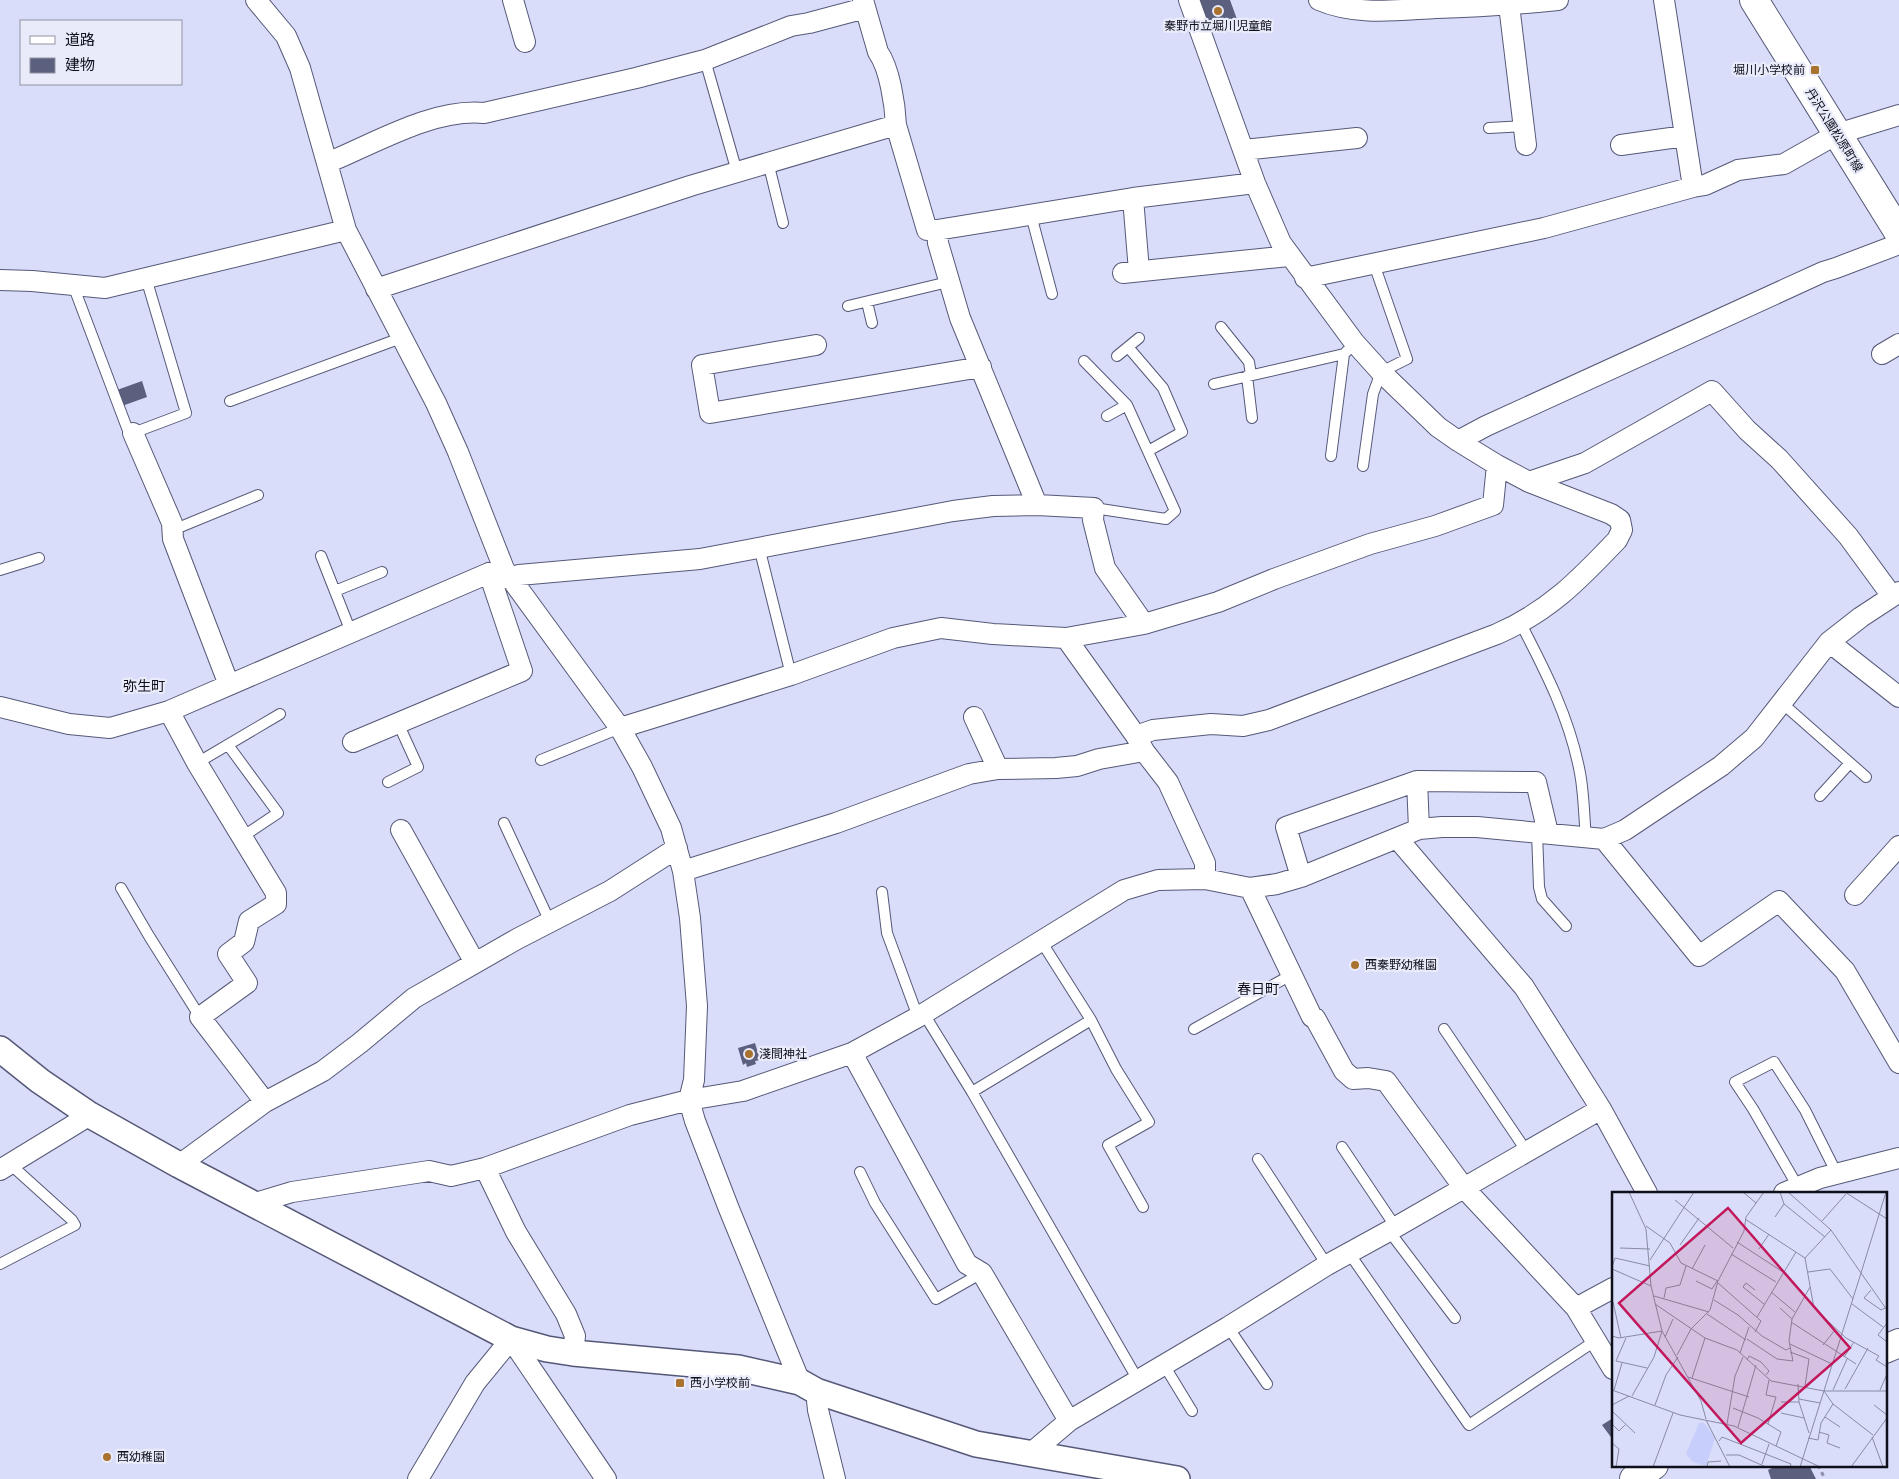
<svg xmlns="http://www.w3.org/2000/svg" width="1899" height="1479" viewBox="0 0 1899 1479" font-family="Quicksand,'Noto Sans JP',sans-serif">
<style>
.building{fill:#5c607f}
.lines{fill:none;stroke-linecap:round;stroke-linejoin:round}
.service-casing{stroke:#555977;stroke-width:12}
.minor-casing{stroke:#555977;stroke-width:22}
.tertiary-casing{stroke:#555977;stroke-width:28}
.secondary-casing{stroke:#555977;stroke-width:30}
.trunk-casing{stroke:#555977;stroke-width:30}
.path{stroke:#8e90a7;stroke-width:3;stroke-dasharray:4 4;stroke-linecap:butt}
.service{stroke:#fff;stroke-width:10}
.minor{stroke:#fff;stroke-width:20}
.tertiary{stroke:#fff;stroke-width:25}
.secondary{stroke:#fff;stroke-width:28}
.trunk{stroke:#fff;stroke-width:28}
.poi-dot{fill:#a9722e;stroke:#e9ebfa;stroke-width:2}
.labels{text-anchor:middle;stroke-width:4.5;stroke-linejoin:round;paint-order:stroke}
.poi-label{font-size:12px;fill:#0e0f1b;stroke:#e9ebfa;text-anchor:start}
.street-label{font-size:12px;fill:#0e0f1b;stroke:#e9ebfa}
.neighbourhood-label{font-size:14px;fill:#0e0f1b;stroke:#e9ebfa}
.inset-road{fill:none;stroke:#888ba1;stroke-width:1}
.view{fill:#c2185b;fill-opacity:0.15;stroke:#c2185b;stroke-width:2.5}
.inset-edge{fill:none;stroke:#0e0f1b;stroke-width:2.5}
</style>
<rect width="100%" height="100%" fill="#d9ddfa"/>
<path class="building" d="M1197 0H1230L1238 22 1209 33Z
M142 381 147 397 122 406 117 390Z
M755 1043 760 1060 755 1061 756 1064 747 1067 746 1063 743 1065 738 1048Z
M1613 1418V1440L1602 1425Z
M1778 1465H1809L1816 1479H1771L1768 1470Z"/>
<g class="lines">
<defs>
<path id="service" d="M705 60 737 172
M1489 128 1525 126
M768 162 783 223
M1031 215 1052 294
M73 285 127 428 133 433 186 413 146 278
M867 302 872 323
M848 306 948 282
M1221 327 1249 362 1251 375
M1128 347 1163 388 1182 432 1148 451
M1117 356 1139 338
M1084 361 1127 405 1175 511 1166 519 1094 508
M1247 376 1252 418
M1214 384 1344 354
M230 401 401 338
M1107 416 1127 405
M1331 456 1344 354 1347 351
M1363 466 1373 394 1381 372 1407 359 1374 264
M173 530 258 495
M759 547 791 675
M321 556 351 632
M0 570 39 558
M335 591 382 572
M1521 624C1546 672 1570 719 1580 773 1584 794 1584 817 1586 838
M1782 703 1866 777
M228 745 278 813 242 837
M541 760 620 728
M197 763 280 714
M388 782 418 767 398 723
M1820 796 1850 763
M504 823 550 922
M1537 832 1539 887 1542 899 1566 926
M121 888 149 936 200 1017
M882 892 887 933 918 1017
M1041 941 1091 1020 1116 1069 1149 1122 1108 1145 1143 1207
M924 1014 972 1092 1138 1380
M1194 1029 1291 975
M1444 1029 1527 1152
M972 1092 1091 1020
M1342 1147 1395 1226
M1258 1159 1327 1265
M860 1172 875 1203 936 1299 982 1273
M1798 1187 1753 1109 1735 1082 1774 1062 1805 1110 1837 1174
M1389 1231 1455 1318
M1349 1253 1469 1425 1595 1341
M0 1264 75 1225 72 1220 10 1164
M1228 1327 1267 1384
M1164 1365 1192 1411"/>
<path id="minor" d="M256 0 286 36 300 68 346 230 436 403 458 452 504 569 620 728 642 767 671 828 683 871 690 918 697 1006 694 1080 689 1100 695 1121 729 1209 800 1382
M513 0 525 42
M863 0 878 52C890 69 895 105 896 125L927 230H937L1133 198 1255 183
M1319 0C1356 16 1397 10 1436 8 1477 7 1518 4 1558 0
M1664 0 1693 187
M1509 5 1526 145
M1621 145 1685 136
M1243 150 1357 138
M327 163C374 144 433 108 484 113L636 78 705 60 791 26 809 23 865 8
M1133 198 1139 271
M937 230 938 243 960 318 1037 505
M1123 273 1289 256
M1305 278 1544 228 1693 187 1705 185 1738 170 1784 164 1837 134 1899 115
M0 280 32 281 105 288 346 230
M376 289 690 186 896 125
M816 345 702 365 710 413 981 367
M1882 354 1899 344
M133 433 172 523 173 539 229 685
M1458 441 1486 426 1823 272 1836 268 1899 244
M1529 482 1585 463 1712 391 1747 430 1779 459 1848 536 1892 596
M511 580 519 575 700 559 953 511 993 506 1037 505 1094 508 1093 520 1105 568 1144 624
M1066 638 1136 736 1144 751 1168 782 1205 863V879
M1829 642 1899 697
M0 707 69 724 110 728 169 711 489 573 504 569
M169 711 197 763 276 893V904L249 921 244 942 228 954 247 983 200 1017 265 1102
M974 717 998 769
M620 728 791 675 893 638 941 628 993 634 1066 638 1144 624 1218 602 1274 579 1370 544 1435 526 1493 505 1497 465
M1136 736 1153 730 1211 724 1243 726 1269 720 1497 634C1549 611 1578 581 1617 540L1622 530 1620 520 1611 514 1529 482 1497 465 1458 441 1438 427 1381 372 1354 342 1281 243 1255 183 1189 0
M353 742 522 671 489 573
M1417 781 1419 829
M401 830 475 963
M1397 838 1524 987 1601 1109 1647 1193
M1604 839 1699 956 1779 901 1845 971 1899 1063
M683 871 836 823 969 774 998 769 1056 768 1077 766 1099 759 1144 751
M1301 877 1286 827 1417 781 1536 782 1548 833
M1250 888 1312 1017 1315 1018 1344 1071 1353 1079 1368 1078 1386 1081 1464 1188 1576 1308 1613 1369
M1855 895 1899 846
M852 1053 967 1264 982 1273 1069 1421
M179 1165 265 1102 323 1071 360 1043 414 998 517 939 610 891 677 848
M485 1168 516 1232 566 1314 575 1336 573 1353
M0 1170 90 1115
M1784 1193 1820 1178 1899 1158
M252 1204 292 1192 429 1171 451 1176 485 1168 630 1115 689 1100 743 1091 852 1053 918 1017 1124 890 1158 880 1205 879 1250 888 1277 884 1301 877 1419 829 1442 827H1477L1604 839 1625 830 1721 766 1754 738 1829 642 1861 617 1899 592
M1576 1308 1613 1288
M816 1391 818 1410 835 1479
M1030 1454 1069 1421 1228 1327 1327 1265 1389 1231 1601 1109
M418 1479 475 1383 511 1339 606 1479"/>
<path id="tertiary" d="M0 1049 40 1081 90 1115 179 1165 511 1339 547 1349 573 1353 738 1368 800 1382 816 1391 976 1444 1177 1479"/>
<path id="secondary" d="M1754 0 1899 233"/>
<path id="trunk" d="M1885 1349 1899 1343
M1634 1479 1654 1465"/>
</defs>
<use href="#service" class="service-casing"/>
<use href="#minor" class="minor-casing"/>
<use href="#tertiary" class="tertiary-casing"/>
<use href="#secondary" class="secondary-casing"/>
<use href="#trunk" class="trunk-casing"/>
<path class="path" d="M1818 1465 1825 1479"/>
<use href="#service" class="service"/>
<use href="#minor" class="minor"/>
<use href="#tertiary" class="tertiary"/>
<use href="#secondary" class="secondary"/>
<use href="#trunk" class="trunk"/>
</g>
<g class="poi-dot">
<circle cx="1218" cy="11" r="5"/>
<rect x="1810" y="65" width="10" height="10" rx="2.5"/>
<circle cx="1355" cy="965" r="5"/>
<circle cx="749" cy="1054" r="5"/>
<rect x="675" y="1378" width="10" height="10" rx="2.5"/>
<circle cx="107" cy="1457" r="5"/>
</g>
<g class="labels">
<g class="poi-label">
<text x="1218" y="30" text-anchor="middle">秦野市立堀川児童館</text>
<text x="1805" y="74" text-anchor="end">堀川小学校前</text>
<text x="1365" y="969">西秦野幼稚園</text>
<text x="759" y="1058">淺間神社</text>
<text x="690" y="1387">西小学校前</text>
<text x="117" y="1461">西幼稚園</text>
</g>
<g class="street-label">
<text transform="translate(1834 130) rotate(58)" y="4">丹沢公園松原町線</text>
</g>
<g class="neighbourhood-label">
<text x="144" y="691">弥生町</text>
<text x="1258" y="994">春日町</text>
</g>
</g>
<g transform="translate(1612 1192)">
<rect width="275" height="275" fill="#d9ddfa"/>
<path d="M87 231H92L103 246 94 274 81 270 74 262Z" fill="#c8cefc"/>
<path class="inset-road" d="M17 0 34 37 39 94 50 139 89 209 94 227M131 0 144 11M168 0 172 12 213 45M176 0 219 38 249 81 188 275M233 0 275 27M274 0 249 81 275 118M63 8 121 56M163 25 172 12M133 27 193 66 202 116 234 146 267 164 264 168 275 175M210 29 234 2M34 34 58 51 69 71 106 89M125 50 171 80M68 53 87 26M8 56 38 57M147 57 157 42M119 62 164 90M193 66 219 38M38 68 82 0M0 75 3 66 38 74M0 77 39 94M80 77 93 53M196 80 218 77 241 107M84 89 100 97 105 89M106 91 149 129 143 140M143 98 134 91 131 95 152 112M259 98 252 106 269 118 273 116M159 100 183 120M42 104 97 120M52 106 54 96 68 93 74 74M102 108 126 123 150 144 174 158 178 156M1 110 9 146M43 112 93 146 125 158 159 189 212 199H275M240 112 271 135M168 116 180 127M95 122 134 148M145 125 184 60M179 130 244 172M275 131 266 143 275 150M0 144 7 146 50 139 42 165 20 204M53 145 61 127M14 146 4 169 35 176M135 147 165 167 181 169 177 149 180 127 198 95M178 152 220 172M211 153 223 138M178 160 197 167 193 194M128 161 137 135M65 163 79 137 98 118 106 89 132 39 134 25 152 0M232 165 242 150M135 168 137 164 149 170 157 179 154 183M76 185 137 205M80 186 93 146M186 192 187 210 197 241M233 197 256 156M0 198 68 223 122 234 208 275M2 198 10 171M221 198 235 167M268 198 275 182M212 199 221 212 261 243M187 207 208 211M169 210H187M0 213 17 204M43 213 54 183 66 165M262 213 275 223M121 216 146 226 169 240 164 254M0 219 23 241M169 221 192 226M213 225 228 235M94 228 118 275M0 232 7 239 13 233M115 232 123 184 131 165M156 232 164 205 154 203 157 188M126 235 144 173M207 240 217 243 215 251 228 256M260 245 271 275M196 246 206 248 209 231 221 212M107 249 110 245 179 272 178 275M0 251 7 257 4 275M114 263H127L154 275M150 272 157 252M41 275 61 221M95 275 96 270 109 269M239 275 275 226"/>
<path class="view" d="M116 16 238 156 129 251 7 111Z"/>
<rect width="275" height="275" class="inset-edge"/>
</g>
<rect x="20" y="20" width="162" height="65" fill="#e9ebfa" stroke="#9193a1"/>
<rect x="30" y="36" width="25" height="8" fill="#ffffff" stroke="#9193a1"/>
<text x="65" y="45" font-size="15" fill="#0e0f1b">道路</text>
<rect x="30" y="58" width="25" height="15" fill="#5c607f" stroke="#9193a1"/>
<text x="65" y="70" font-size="15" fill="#0e0f1b">建物</text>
</svg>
